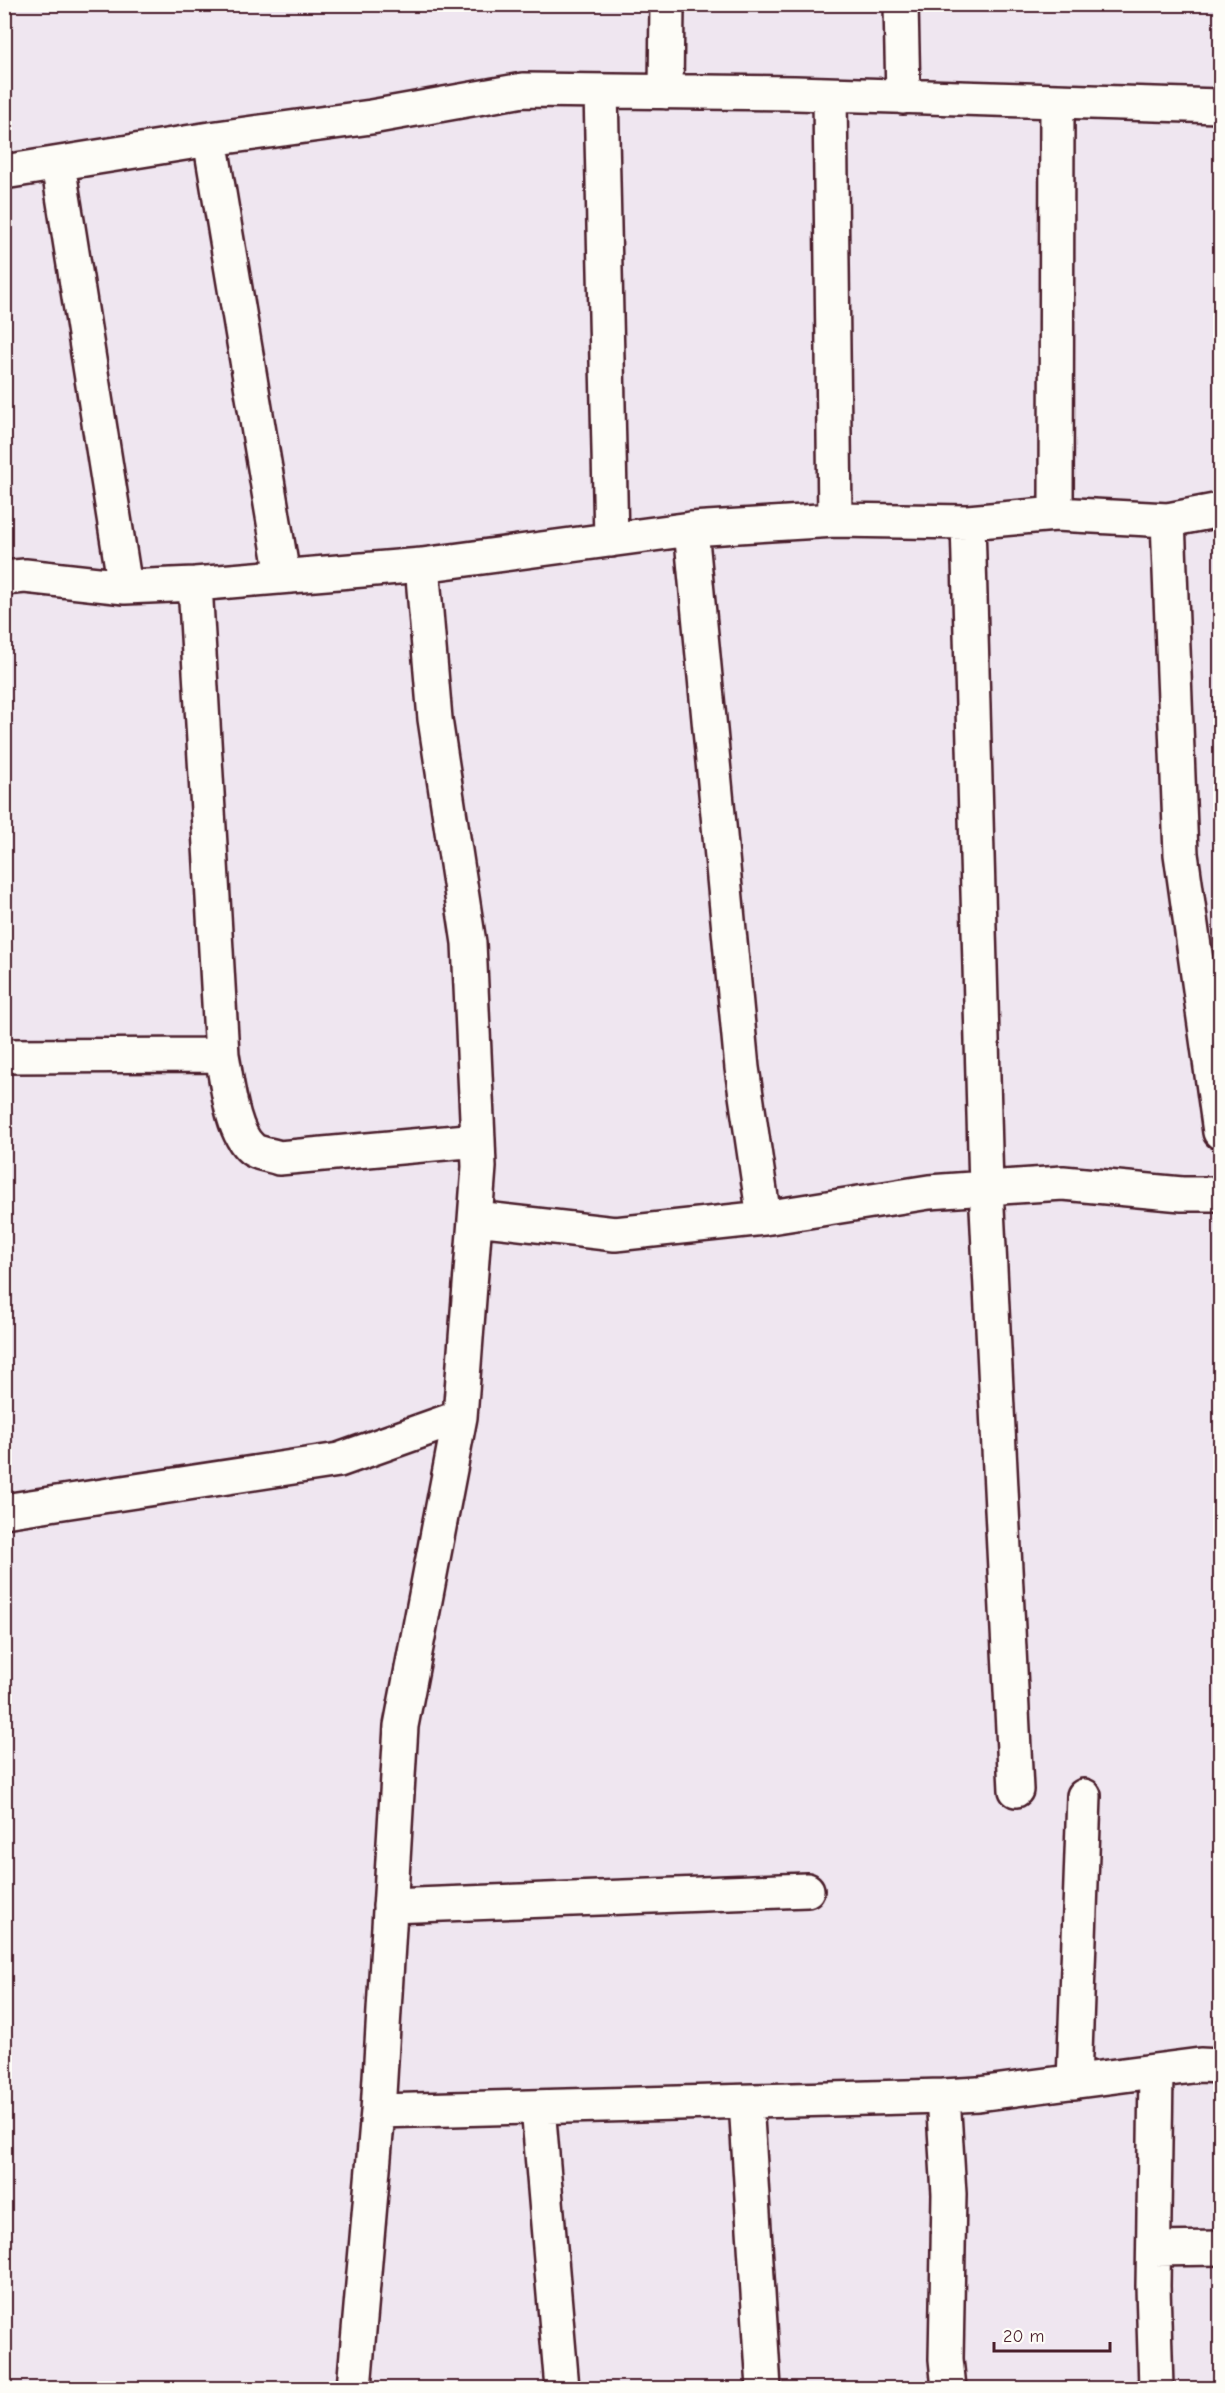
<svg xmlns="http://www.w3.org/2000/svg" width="1225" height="2393" viewBox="0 0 1225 2393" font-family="'Comic Neue',sans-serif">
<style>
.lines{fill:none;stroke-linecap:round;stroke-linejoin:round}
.minor-casing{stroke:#4a1f2b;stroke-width:38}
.minor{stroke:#fdfcf7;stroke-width:33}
</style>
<rect width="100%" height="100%" fill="#efe6f0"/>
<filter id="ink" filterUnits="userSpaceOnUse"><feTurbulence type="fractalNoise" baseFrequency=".0167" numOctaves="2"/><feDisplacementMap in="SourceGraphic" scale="12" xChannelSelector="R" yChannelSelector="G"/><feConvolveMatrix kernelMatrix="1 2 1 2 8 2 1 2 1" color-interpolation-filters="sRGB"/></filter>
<g filter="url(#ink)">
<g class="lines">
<defs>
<path id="minor" d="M901 4 903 97
M601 91 611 540
M666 92 667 4
M830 95 835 520
M210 139 283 576
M58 164 125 587
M4 172 210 139 371 117 523 90 795 93 1220 106
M1056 514 1057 102
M1168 520 1181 854 1220 1132
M968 522 986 1188 1016 1790
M691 529 742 1068 764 1218
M4 578 25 576 125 587 195 584 422 565 691 529 835 520 968 522 1056 514 1168 520 1220 510
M195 584 222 1055C227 1080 231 1132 252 1149 258 1154 272 1155 279 1158L478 1140
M4 1056 222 1055
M476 1218 615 1234 764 1218 929 1192 986 1188 1063 1183 1182 1194H1220
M4 1511 339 1460 460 1417 479 1167 478 1140 469 943 435 719 422 565
M390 1906 807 1890
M1156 2071 1153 2286 1156 2388
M1074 2082 1084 1796
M746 2102 764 2388
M538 2107 562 2388
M378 2111 943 2096
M1154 2249 1220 2248
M354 2388 378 2111 401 1726 460 1417
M949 2388 946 2359 949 2194 943 2096 978 2094 1200 2065 1220 2066"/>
</defs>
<use href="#minor" class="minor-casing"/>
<use href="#minor" class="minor"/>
</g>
</g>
<rect width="1225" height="2393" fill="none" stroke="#fdfcf7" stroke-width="24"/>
<rect x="12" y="12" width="1201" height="2369" fill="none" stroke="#4a1f2b" stroke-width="2" filter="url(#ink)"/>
<path d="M994 2342v9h116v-9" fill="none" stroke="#4a1f2b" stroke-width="3"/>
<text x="1003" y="2342" font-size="18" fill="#4a1f2b" stroke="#fdfcf7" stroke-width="4.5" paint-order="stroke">20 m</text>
</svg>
